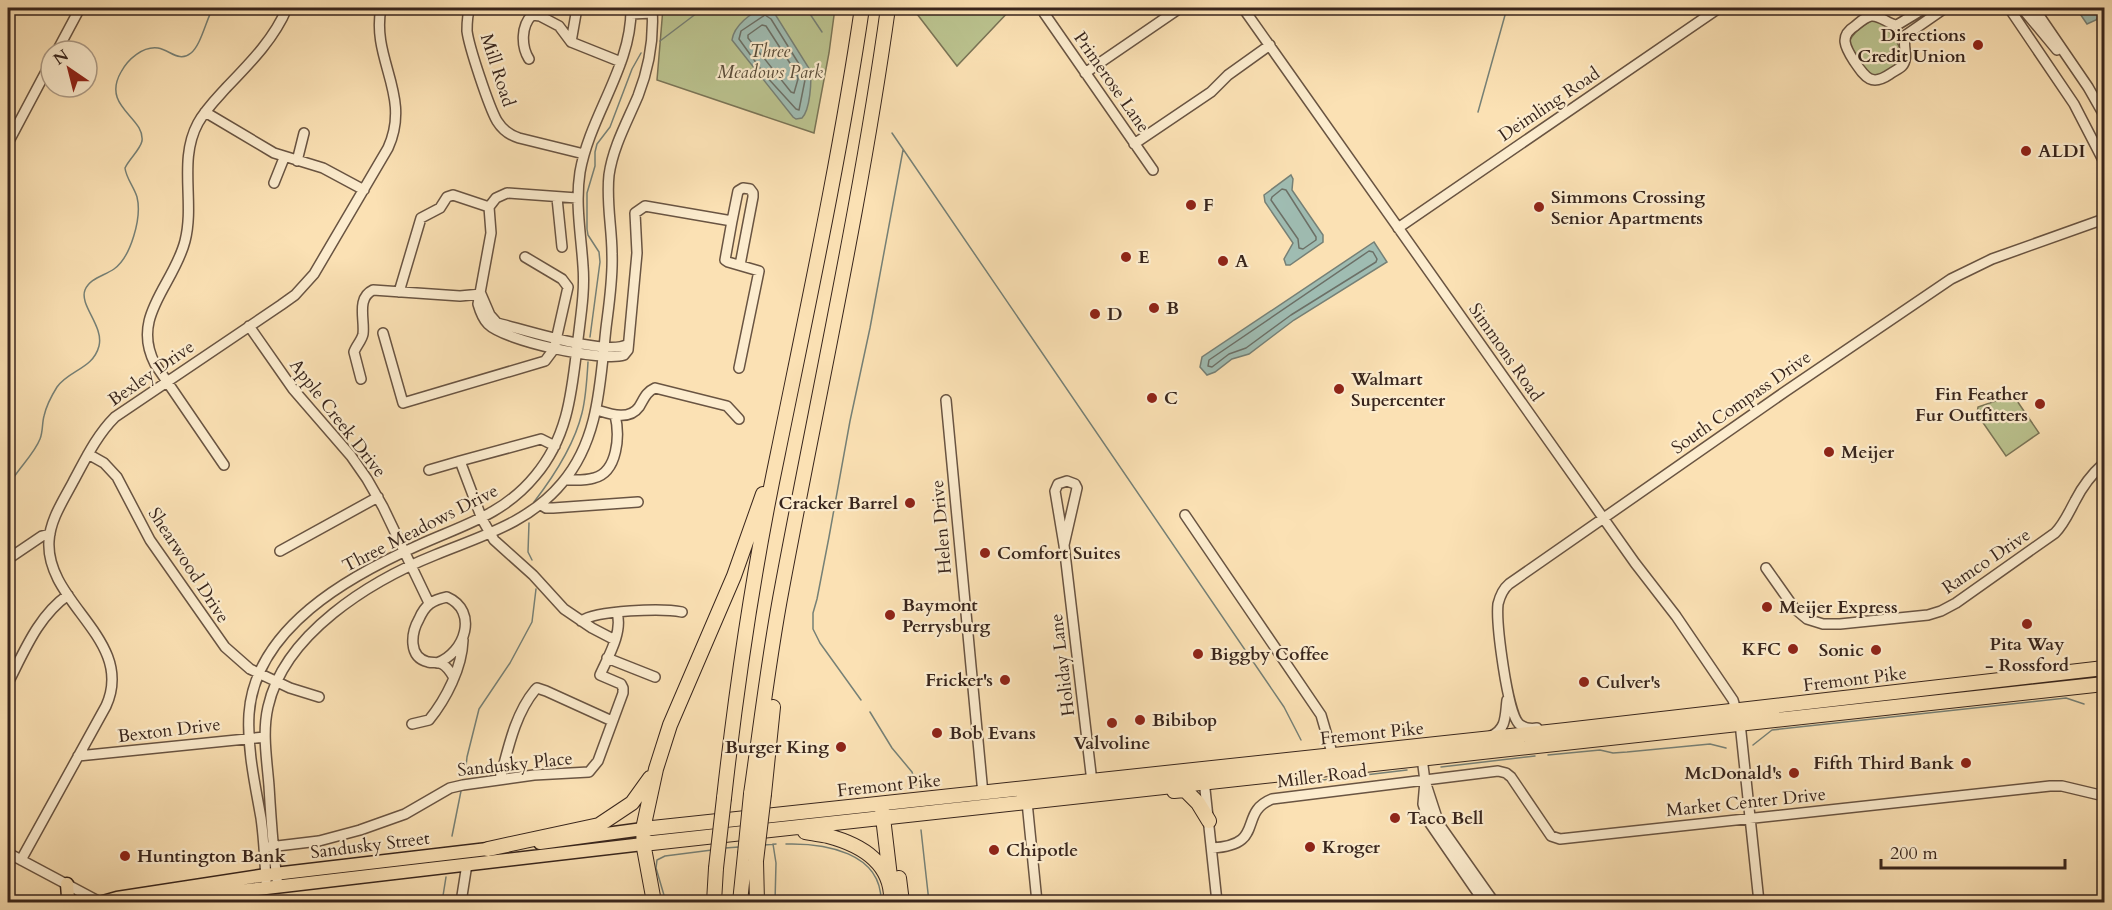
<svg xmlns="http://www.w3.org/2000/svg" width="2112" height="910" viewBox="0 0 2112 910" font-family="Cardo,serif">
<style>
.green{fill:#bbc38f;stroke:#7a7456;stroke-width:1.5}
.water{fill:#9fbcb2;stroke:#768076;stroke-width:1.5}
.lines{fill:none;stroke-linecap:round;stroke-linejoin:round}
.shore{stroke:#6c7067;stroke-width:1.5}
.stream{stroke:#768076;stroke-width:1.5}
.minor-casing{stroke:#695442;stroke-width:12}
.major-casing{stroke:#38251c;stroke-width:15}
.highway-casing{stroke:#38251c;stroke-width:16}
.minor{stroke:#fcecce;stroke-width:9}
.major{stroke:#fbe1b4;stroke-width:12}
.highway{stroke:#fbe1b4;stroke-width:14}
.highway-bridge-casing{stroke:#38251c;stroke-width:16;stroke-linecap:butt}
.highway-bridge{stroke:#fbe1b4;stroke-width:14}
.poi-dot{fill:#8f2418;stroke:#fcecce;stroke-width:2}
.labels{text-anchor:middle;stroke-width:4.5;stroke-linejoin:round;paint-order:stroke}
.poi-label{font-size:18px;font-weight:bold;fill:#38251c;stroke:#fcecce;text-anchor:start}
.park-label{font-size:18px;font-style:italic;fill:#594c39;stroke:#fcecce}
.street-label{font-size:18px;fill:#38251c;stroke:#fcecce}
</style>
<rect width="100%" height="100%" fill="#fbe1b4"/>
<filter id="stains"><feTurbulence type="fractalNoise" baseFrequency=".00333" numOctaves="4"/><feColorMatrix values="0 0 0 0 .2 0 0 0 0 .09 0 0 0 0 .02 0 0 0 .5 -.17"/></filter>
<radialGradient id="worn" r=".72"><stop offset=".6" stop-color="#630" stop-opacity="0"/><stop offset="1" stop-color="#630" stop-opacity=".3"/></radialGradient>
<path class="green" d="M663 8H835L829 53 814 133 657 80Z
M918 8H1012L957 66 917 14Z
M1878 19 1883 23C1888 31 1898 41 1901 51 1906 63 1884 79 1874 76 1865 73 1852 50 1849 41 1856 30 1865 22 1878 19Z
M2013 395 2039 433 2006 456 1977 414 1978 407Z"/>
<path class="water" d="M2076 8H2104V12L2101 13 2096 20 2087 24Z
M766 9 775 14 810 70C812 81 810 110 802 118L796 119 793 117 732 40C734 26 751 11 766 9Z
M1291 175 1293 179 1292 190 1323 235V242L1290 265H1286L1284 259 1293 243 1265 202 1264 195Z
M1374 242 1387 262 1294 320 1249 354 1232 359 1215 372 1207 375 1200 367 1202 357Z"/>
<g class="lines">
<path class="shore" d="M765 15 771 19 804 72 805 80 799 110 796 109 765 75 739 39 741 31Z
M762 25 766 26 797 74 798 79 794 93 791 92 748 38V35Z
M1282 189 1286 190 1316 237V240L1303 249 1299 248 1298 239 1271 200 1272 197Z
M1369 251 1373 252 1377 259 1376 262 1291 315 1246 348 1229 354 1212 367 1208 366 1209 360Z"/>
<path class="stream" d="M806 8 822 32
M660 41 701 10V8
M1478 112 1507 8
M892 133 1284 707 1301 740
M590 337 600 262 599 252 588 235 587 229V193L595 166V152L597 144 610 127 632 69 641 53
M8 487 12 484 14 477C22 465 35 452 40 439 43 432 42 423 44 416 46 407 52 395 57 387 69 370 93 369 99 346 104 326 79 305 85 290 90 278 104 276 114 269 131 257 142 217 137 197 134 187 126 178 125 168 129 159 140 150 142 141 145 117 101 107 121 72 128 59 143 46 158 48 170 50 179 63 191 53 201 45 206 20 213 8
M534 502C554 476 574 446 582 413 586 397 587 379 588 362
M529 523 528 552 532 560
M861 700 820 643 813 629V613L817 599 829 537 850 421 870 328 903 150
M870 712 892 748 912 772 916 785
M1753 745 1772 730 2066 698 2084 704
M1548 755 1600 750 1613 753 1627 752 1710 744 1726 748
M1441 767 1535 756
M465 776 467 757 479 709 510 663 532 622 536 589
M1306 782 1407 770
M921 830 929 902
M452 836 461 791
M773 844 776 863 775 902
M786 844C824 843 882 852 881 902
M764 845 776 844
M725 848 739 847
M442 902 446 877
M666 902 656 868 657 860 665 856 712 850"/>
<defs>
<path id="minor" d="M470 8C467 15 467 22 467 31 469 47 489 107 497 121 502 129 509 135 519 138L584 154
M1243 8 1635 563 1676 616 1733 700 1740 723 1759 902
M1925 8 1897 25C1887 24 1881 15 1871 16 1865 17 1860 22 1855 26 1839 36 1845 47 1854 61 1865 77 1871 87 1890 74 1894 71 1899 69 1902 66 1910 57 1901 45 1906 35L1945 8
M2009 8 2074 104 2104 162
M2022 8 2057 50
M2034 8 2088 87 2104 115
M1044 13 1153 170
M631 14 653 13
M540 16 559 26 571 42 621 62
M571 42 577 8
M57 51 80 8
M529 59C521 46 521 26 532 15L540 16 541 8
M1085 73 1180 8
M205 112 274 153 323 168 364 190
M8 143 51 62
M1134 144 1211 92 1228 75 1270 45
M297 161 304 133
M274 183 284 158
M557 198 562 247
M577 198 507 193 496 198 489 207 491 233 478 304C480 311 483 319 488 324 505 341 602 362 624 355L628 350 637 253 635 213 645 206 732 221 725 260 728 262 759 271 739 368
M732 221 738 191 743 188 750 189 753 193V197L740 265
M1398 228 1719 8
M399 292 421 218 440 208 447 197 453 195 489 207
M481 294 490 315 497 323C522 329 608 357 628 344
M249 326 293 389 351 456 367 479 383 507 429 603
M383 333 403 403 545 361 554 349 568 287 562 279 525 257
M361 379 354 352C356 346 362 340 363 334 365 320 356 298 373 290L460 296 481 294
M946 400 983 794
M597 410C610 414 629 421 639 407 644 399 646 392 655 388L727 406 739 419
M555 446 541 439 460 461 482 519 494 540 533 575 564 609 592 628 615 640
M88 454 104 463 117 477 150 540 225 647 250 669 290 688 319 697
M224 465 155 364C130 316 174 285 185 241 195 202 178 160 198 123 205 110 216 99 226 88 250 63 274 39 287 8
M429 470 460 461
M565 480C574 480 585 481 594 478 618 472 620 435 615 415
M541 505 546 508H553L638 502
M1185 515 1321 715 1333 756
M1064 545 1055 491 1058 484 1067 481 1075 484 1077 488 1064 545 1092 782
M280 551 378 497
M8 559 42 536 50 534
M1766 568 1795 609 1807 619 1823 624H1840L1928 615 1941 611 1956 603 2055 533C2064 524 2069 512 2075 501 2082 487 2093 473 2104 463
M581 621C597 610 663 608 682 612
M607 658 655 677
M437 663C465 653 479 611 447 597 432 600 425 605 419 619 411 633 408 657 428 662 433 663 438 662 442 664 448 667 451 673 454 678
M8 683C24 652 38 616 68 595
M412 724 429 720C446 699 462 668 463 640
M1537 728C1531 729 1524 728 1519 724 1507 712 1496 623 1498 604 1500 596 1503 589 1509 584L1786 391 1951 279 1992 259 2104 219
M1491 736C1507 729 1505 715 1507 700
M78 756 265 737
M1422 758 1425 781 1423 804 1429 822 1484 902
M500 779C508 749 515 714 535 690L537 688 546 691 612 721
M1204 780 1217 902
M1425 781 1439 824 1494 902
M1027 802 1037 902
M269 847 319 841 360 830 405 814 450 788 463 785 534 775 589 772 598 761 623 693V688L621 684 600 675C608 657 623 632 617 613
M1212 848C1267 845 1237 813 1272 799L1498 771 1506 773 1511 777 1551 836 1560 839 2050 786H2062L2104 796
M8 853 100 902
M21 860 106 706C136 640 45 603 49 541 50 520 63 501 73 482 85 460 96 436 115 417L281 305 295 295 314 274 388 148C412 95 371 60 381 8
M266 881C265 860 264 839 261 818 255 784 247 749 249 714 255 628 349 576 419 545 463 525 503 515 535 476 569 436 572 389 578 339 581 314 585 290 583 266 581 234 575 204 580 172 590 115 632 66 631 8
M278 886C273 853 271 820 269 786 267 760 262 733 268 707 284 634 370 581 435 555 481 536 529 523 562 483 599 440 600 383 606 328 609 304 613 279 612 254 612 228 606 202 609 175 613 147 627 122 638 96 649 68 654 37 652 8
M461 902 467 864"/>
<path id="major" d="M540 843 643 829
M64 902 68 897 67 884
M103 902 117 898 266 875 496 848
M146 902 643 844"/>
<path id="highway" d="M1174 791 1185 790 1198 803 1209 821
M751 794C761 725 769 656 782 588 818 395 861 202 888 8
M764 794 773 707
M724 798C737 682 754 567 778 453 808 305 840 157 862 8
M882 809 891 885
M643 829 1566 730 2104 668
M805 832C813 834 821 834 828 836 862 845 893 864 891 902
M643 844 2104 684
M488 849 599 825 632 803 650 778
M756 861 757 902
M899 878 902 902
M654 902 644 848 643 829 656 769 670 725 734 576 763 494
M714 902 716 868
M740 902 745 854"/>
</defs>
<use href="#minor" class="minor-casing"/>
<use href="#major" class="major-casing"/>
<use href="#highway" class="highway-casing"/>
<use href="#minor" class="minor"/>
<use href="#major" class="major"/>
<use href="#highway" class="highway"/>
<defs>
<path id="highway-bridge" d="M745 854 751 794
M756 861 764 794
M716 868 724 798"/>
</defs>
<use href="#highway-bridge" class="highway-bridge-casing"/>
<use href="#highway-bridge" class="highway-bridge"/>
</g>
<g class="poi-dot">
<circle cx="1978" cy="45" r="6"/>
<circle cx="2026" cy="151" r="6"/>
<circle cx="1191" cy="205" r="6"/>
<circle cx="1539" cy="207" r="6"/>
<circle cx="1126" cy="257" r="6"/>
<circle cx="1223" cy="261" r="6"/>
<circle cx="1154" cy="308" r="6"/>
<circle cx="1095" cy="314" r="6"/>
<circle cx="1339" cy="389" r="6"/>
<circle cx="1152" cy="398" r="6"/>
<circle cx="2040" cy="404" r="6"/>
<circle cx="1829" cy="452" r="6"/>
<circle cx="910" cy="503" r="6"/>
<circle cx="985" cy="553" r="6"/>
<circle cx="1767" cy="607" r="6"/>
<circle cx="890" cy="615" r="6"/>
<circle cx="2027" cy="624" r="6"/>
<circle cx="1793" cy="649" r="6"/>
<circle cx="1876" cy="650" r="6"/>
<circle cx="1198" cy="654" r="6"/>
<circle cx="1005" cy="680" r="6"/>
<circle cx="1584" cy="682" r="6"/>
<circle cx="1140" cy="720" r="6"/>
<circle cx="1112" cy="723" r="6"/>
<circle cx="937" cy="733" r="6"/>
<circle cx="841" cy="747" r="6"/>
<circle cx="1966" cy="763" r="6"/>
<circle cx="1794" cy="773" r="6"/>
<circle cx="1395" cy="818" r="6"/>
<circle cx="1310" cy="847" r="6"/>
<circle cx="994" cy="850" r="6"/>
<circle cx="125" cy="856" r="6"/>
</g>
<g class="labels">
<g class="poi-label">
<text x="1966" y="41" text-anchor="end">Directions<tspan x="1966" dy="21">Credit Union</tspan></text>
<text x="2038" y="157">ALDI</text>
<text x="1551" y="203">Simmons Crossing<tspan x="1551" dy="21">Senior Apartments</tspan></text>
<text x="1203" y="211">F</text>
<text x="1138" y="263">E</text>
<text x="1235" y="267">A</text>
<text x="1166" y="314">B</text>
<text x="1107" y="320">D</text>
<text x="1351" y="385">Walmart<tspan x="1351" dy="21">Supercenter</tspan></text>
<text x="2028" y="400" text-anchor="end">Fin Feather<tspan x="2028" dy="21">Fur Outfitters</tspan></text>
<text x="1164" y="404">C</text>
<text x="1841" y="458">Meijer</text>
<text x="898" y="509" text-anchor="end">Cracker Barrel</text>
<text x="997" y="559">Comfort Suites</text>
<text x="902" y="611">Baymont<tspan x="902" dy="21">Perrysburg</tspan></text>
<text x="1779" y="613">Meijer Express</text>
<text x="2027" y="650" text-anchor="middle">Pita Way<tspan x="2027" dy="21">- Rossford</tspan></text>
<text x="1781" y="655" text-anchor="end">KFC</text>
<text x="1864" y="656" text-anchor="end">Sonic</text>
<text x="1210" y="660">Biggby Coffee</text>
<text x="993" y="686" text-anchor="end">Fricker's</text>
<text x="1596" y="688">Culver's</text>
<text x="1152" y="726">Bibibop</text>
<text x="949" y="739">Bob Evans</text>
<text x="1112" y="749" text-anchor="middle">Valvoline</text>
<text x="829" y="753" text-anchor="end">Burger King</text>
<text x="1954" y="769" text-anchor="end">Fifth Third Bank</text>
<text x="1782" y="779" text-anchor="end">McDonald's</text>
<text x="1407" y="824">Taco Bell</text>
<text x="1322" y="853">Kroger</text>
<text x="1006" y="856">Chipotle</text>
<text x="137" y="862">Huntington Bank</text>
</g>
<g class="park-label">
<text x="770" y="57">Three<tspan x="770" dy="21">Meadows Park</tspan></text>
</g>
<g class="street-label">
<text transform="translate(498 70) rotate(72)" y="6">Mill Road</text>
<text transform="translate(1112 82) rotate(55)" y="6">Primerose Lane</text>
<text transform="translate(1549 104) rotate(-34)" y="6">Deimling Road</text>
<text transform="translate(1506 352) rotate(55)" y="6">Simmons Road</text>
<text transform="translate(151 373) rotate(-35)" y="6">Bexley Drive</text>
<text transform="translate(1741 402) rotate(-35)" y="6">South Compass Drive</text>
<text transform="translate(338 418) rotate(52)" y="6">Apple Creek Drive</text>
<text transform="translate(941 527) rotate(-95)" y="6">Helen Drive</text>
<text transform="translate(420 528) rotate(-27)" y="6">Three Meadows Drive</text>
<text transform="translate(1986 561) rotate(-34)" y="6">Ramco Drive</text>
<text transform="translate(189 565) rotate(57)" y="6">Shearwood Drive</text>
<text transform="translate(1062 665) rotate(-97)" y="6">Holiday Lane</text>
<text transform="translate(1855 679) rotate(-7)" y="6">Fremont Pike</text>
<text transform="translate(169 730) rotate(-7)" y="6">Bexton Drive</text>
<text transform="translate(1372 733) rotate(-6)" y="6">Fremont Pike</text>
<text transform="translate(515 764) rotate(-6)" y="6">Sandusky Place</text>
<text transform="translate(1322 776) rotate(-7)" y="6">Miller Road</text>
<text transform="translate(889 785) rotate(-6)" y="6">Fremont Pike</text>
<text transform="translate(1746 802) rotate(-6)" y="6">Market Center Drive</text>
<text transform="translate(370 845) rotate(-7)" y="6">Sandusky Street</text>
</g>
</g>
<rect width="2112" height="910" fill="none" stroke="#fbe1b4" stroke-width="30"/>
<rect x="9" y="9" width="2094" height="892" fill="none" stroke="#38251c" stroke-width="3"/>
<rect x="15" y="15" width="2082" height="880" fill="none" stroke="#38251c" stroke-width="1.5"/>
<g transform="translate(69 69) rotate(325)"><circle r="28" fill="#fcecce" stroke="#ae9c87" stroke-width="1.5"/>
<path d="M0-4.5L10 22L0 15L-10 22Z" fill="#8f2418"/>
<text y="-9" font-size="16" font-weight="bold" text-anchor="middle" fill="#38251c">N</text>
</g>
<path d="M1881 859v9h184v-9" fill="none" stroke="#38251c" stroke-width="3"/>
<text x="1890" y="859" font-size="18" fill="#38251c" stroke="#fcecce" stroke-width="4.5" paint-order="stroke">200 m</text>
<rect width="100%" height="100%" filter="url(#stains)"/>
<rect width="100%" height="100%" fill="url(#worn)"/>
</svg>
